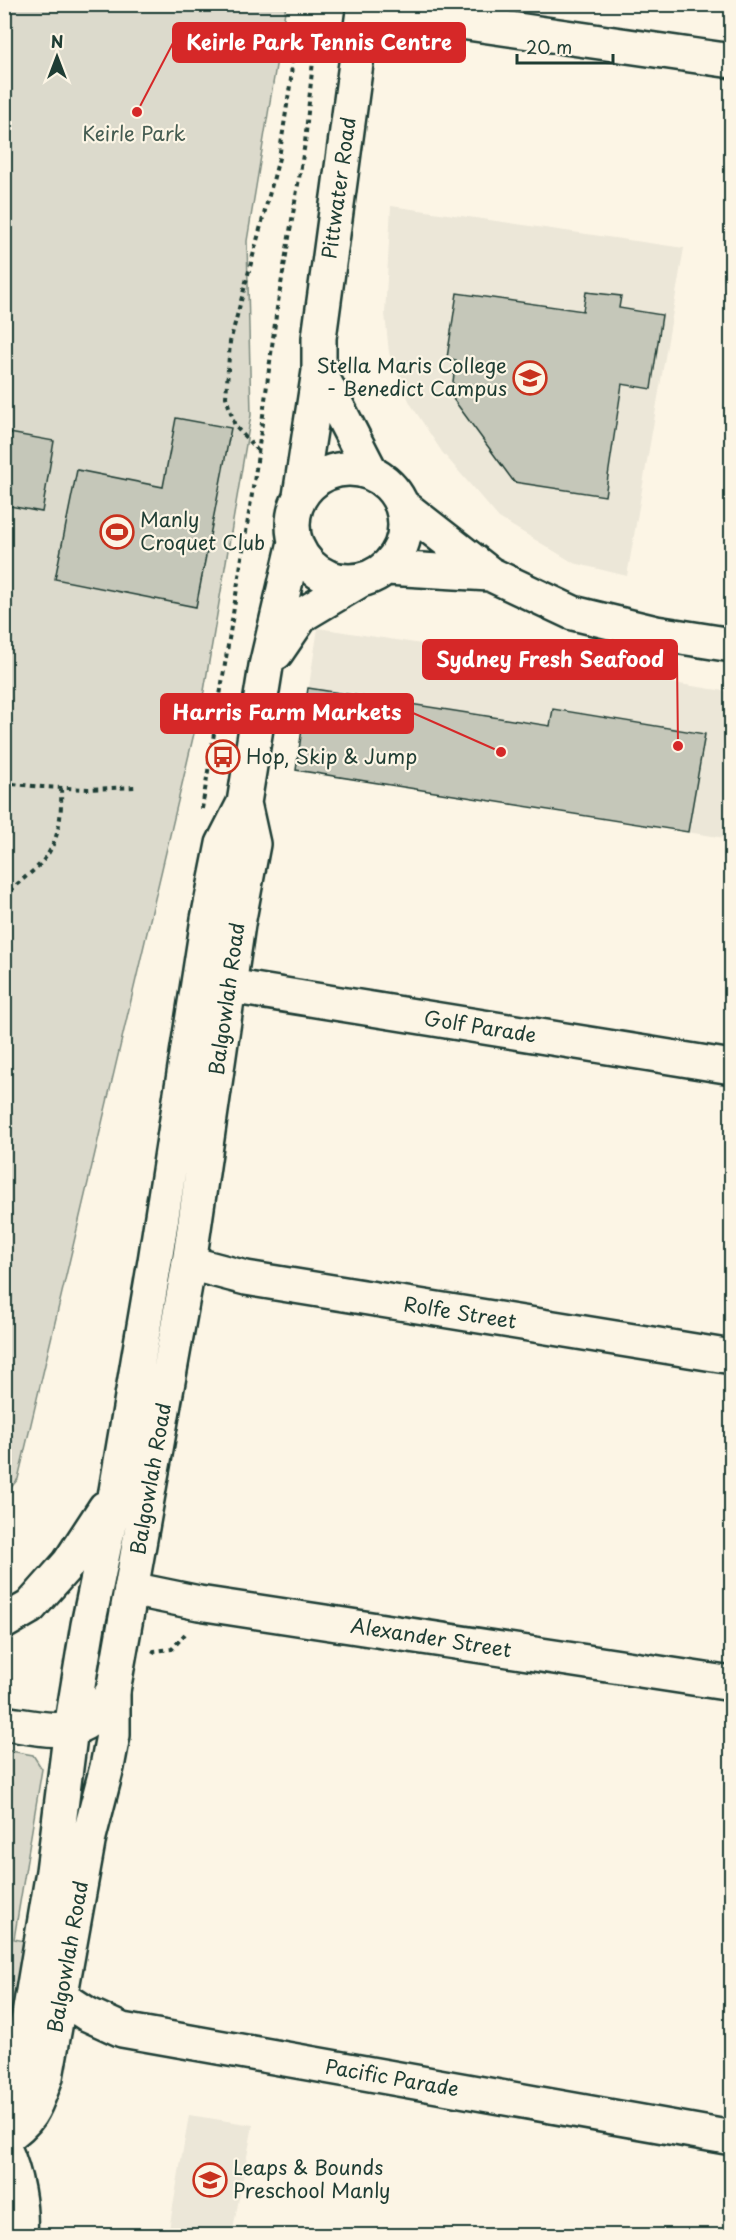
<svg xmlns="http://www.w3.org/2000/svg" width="736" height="2240" viewBox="0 0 736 2240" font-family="'Playpen Sans',sans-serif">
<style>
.built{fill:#ece7d8}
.green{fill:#dcdacc;stroke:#7e8c80;stroke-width:1.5}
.building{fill:#c5c7b9;stroke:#1f3d34;stroke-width:1.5}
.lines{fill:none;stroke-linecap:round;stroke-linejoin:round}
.minor-casing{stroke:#1f3d34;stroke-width:38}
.major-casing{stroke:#1f3d34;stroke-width:38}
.path{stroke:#1f3d34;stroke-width:4;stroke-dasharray:4.5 4.5;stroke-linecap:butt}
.minor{stroke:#fcf5e5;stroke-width:33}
.major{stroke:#fcf5e5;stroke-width:33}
.labels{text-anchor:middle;stroke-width:4.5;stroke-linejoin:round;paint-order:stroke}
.park-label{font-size:20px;fill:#455c52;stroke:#fcf5e5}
.street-label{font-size:20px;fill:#1f3d34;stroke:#fcf5e5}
.poi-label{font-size:20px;fill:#1f3d34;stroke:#fcf5e5;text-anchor:start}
.leader{fill:none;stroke:#d62828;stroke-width:2}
.callout-dot{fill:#d62828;stroke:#fcf5e5;stroke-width:2}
.callout{fill:#d62828;stroke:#d62828;stroke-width:2}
.callout-label{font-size:21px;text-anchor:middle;font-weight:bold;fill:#fff}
</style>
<rect width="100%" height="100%" fill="#fcf5e5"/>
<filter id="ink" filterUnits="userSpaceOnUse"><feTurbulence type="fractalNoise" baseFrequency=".0167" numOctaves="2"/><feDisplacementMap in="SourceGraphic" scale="12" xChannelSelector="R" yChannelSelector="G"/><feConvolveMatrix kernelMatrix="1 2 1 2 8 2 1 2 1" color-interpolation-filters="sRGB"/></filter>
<g filter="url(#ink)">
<path class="built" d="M391 206 684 248 627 576 574 563 499 518 442 452 410 403 389 353 385 314Z
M318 628 731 692V839L296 770Z
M189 2115 253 2125 232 2235H168Z"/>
<path class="green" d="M5 5H286L247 241 251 415 204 691 18 1479 5 1495Z
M5 1750 33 1755 42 1769 14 1939 25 1941 5 2075Z"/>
<path class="building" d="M586 292 621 296 619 308 662 315 651 389 622 384 605 496 514 482 451 396 456 360 447 358 457 293 583 311Z
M176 418 231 428 196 607 55 579 77 470 163 487Z
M4 432 54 441 42 512 4 505Z
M308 688 550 726 553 709 705 734 688 832 296 770Z"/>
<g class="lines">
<defs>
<path id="minor" d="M364 8 732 61
M229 986 732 1067
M189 1263 246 1278 732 1357
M131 1589 199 1603 732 1684
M61 1997 87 2014 122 2030 732 2138
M4 2099 17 2075 25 2039 53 1871 71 1728
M4 2138C32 2120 35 2107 46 2077L89 1837 107 1767 113 1735V1691
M4 2148C16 2174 22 2207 20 2236"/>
<path id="major" d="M319 371 371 472
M293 525a56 56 0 1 1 112 0a56 56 0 1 1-112 0Z
M300 496 319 371V338L364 4
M403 506 490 574 573 613 656 633 732 645
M387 568 490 574
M276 653 302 615 359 581
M4 1622 30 1607 69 1563 105 1508
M4 1723C28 1726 63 1736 85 1723 98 1716 105 1703 113 1691L189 1263 238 924 253 844 244 803
M71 1728 88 1625 116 1491 155 1261 208 919 223 844 244 803 266 666 295 542"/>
</defs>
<use href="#minor" class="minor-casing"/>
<use href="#major" class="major-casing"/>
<path class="path" d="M258 451 235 426 226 397 230 342 279 158 291 79 293 41 301 24
M4 783 42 787 88 789 136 787
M202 809 256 469 277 308 305 143 314 50
M4 898C13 886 24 879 35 869 59 848 62 818 61 788
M153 1653 154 1651 172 1649 185 1634"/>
<use href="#minor" class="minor"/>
<use href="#major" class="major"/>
</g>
</g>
<defs>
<symbol id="school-ring" viewBox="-11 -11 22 22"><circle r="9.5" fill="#fcf5e5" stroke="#c8321e" stroke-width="1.5"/><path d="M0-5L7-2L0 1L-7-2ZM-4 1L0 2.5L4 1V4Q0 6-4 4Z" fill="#c8321e"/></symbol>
<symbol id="stadium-ring" viewBox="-11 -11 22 22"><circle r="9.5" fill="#fcf5e5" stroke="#c8321e" stroke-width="1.5"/><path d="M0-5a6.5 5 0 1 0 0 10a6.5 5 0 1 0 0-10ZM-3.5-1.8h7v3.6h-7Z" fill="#c8321e"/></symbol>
<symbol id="bus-ring" viewBox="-11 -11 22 22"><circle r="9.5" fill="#fcf5e5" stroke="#c8321e" stroke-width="1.5"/><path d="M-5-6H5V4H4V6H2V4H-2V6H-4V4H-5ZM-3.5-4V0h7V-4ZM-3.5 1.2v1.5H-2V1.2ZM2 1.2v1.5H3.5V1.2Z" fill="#c8321e"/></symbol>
</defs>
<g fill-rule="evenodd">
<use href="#school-ring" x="511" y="359" width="38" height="38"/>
<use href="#stadium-ring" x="98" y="513" width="38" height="38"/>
<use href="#bus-ring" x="204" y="738" width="38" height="38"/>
<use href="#school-ring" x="191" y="2161" width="38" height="38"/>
</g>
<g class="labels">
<g class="park-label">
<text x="134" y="141">Keirle Park</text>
</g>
<g class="street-label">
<text transform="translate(339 188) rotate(-82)" y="7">Pittwater Road</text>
<text transform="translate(227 999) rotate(-82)" y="7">Balgowlah Road</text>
<text transform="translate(480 1027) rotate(9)" y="7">Golf Parade</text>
<text transform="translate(460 1313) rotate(9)" y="7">Rolfe Street</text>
<text transform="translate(151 1479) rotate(-80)" y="7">Balgowlah Road</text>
<text transform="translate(431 1638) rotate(9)" y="7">Alexander Street</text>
<text transform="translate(68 1957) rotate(-80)" y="7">Balgowlah Road</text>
<text transform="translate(392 2078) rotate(10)" y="7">Pacific Parade</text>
</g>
<g class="poi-label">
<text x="507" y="373" text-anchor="end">Stella Maris College<tspan x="507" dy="23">- Benedict Campus</tspan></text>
<text x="140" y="527">Manly<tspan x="140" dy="23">Croquet Club</tspan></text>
<text x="246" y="764">Hop, Skip &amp; Jump</text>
<text x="233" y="2175">Leaps &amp; Bounds<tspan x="233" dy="23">Preschool Manly</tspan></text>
</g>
</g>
<path class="leader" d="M137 112L173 43M678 746L677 660M501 752L413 713"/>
<g class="callout-dot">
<circle cx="137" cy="112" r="6"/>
<circle cx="678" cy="746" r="6"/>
<circle cx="501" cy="752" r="6"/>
</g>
<g class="callout">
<rect x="173" y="23" width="292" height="39" rx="6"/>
<rect x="423" y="640" width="254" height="39" rx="6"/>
<rect x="161" y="694" width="252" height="39" rx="6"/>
</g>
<g class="callout-label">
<text x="319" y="50">Keirle Park Tennis Centre</text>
<text x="550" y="667">Sydney Fresh Seafood</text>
<text x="287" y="720">Harris Farm Markets</text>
</g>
<rect width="736" height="2240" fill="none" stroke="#fcf5e5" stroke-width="24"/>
<rect x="12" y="12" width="712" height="2216" fill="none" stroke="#1f3d34" stroke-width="2" filter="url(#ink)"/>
<g transform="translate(57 57)" stroke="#fcf5e5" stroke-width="4.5" paint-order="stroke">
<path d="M0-4.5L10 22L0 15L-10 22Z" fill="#1f3d34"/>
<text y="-9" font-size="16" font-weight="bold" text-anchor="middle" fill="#1f3d34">N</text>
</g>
<path d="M517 54v9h96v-9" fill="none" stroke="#1f3d34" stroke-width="3"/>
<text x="526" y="54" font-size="18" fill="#1f3d34" stroke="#fcf5e5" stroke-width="4.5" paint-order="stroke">20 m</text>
</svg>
